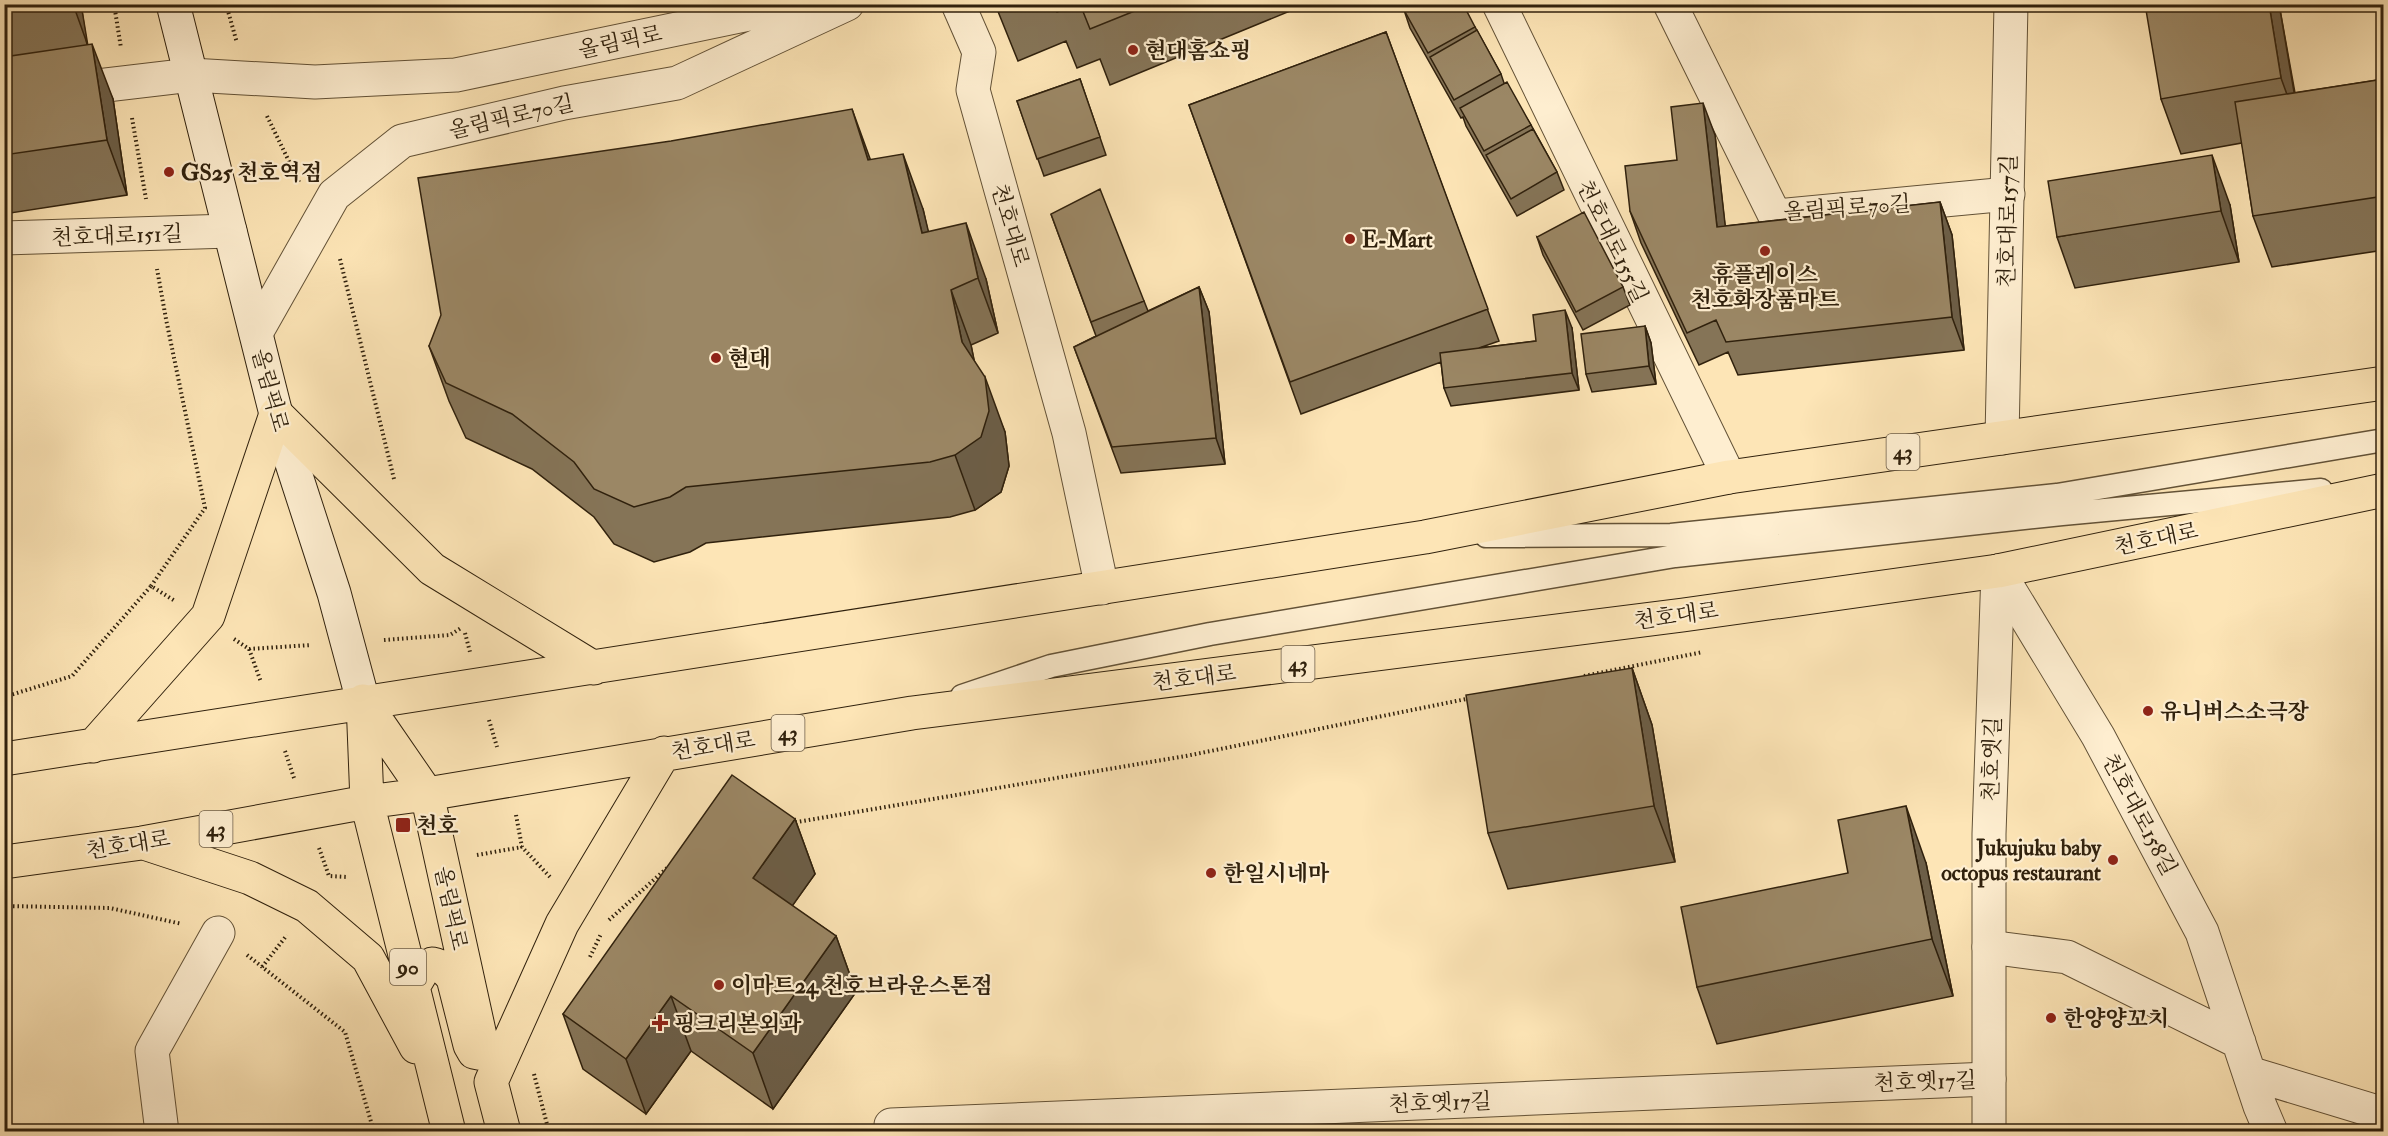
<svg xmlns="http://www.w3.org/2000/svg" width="2388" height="1136" viewBox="0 0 2388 1136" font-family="'IM FELL Double Pica','Noto Serif KR',serif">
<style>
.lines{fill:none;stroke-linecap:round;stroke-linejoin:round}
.service-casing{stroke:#635237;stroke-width:25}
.minor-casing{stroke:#635237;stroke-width:35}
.tertiary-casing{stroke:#635237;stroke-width:35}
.secondary-casing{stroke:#30210d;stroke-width:35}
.primary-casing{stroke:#30210d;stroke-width:35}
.path{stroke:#30210d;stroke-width:4;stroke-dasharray:1.5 3;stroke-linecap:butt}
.service{stroke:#feeed0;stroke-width:22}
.minor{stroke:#feeed0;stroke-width:33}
.tertiary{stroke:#feeed0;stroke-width:33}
.secondary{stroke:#feeed0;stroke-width:33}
.primary{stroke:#fde5b6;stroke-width:33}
.wall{fill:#857457;stroke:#30210d;stroke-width:1.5}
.shaded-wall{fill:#6c5e47;stroke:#30210d;stroke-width:1.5}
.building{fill:#9b8765;stroke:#30210d;stroke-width:1.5}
.poi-dot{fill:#8f2418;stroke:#feeed0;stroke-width:2}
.labels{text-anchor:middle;stroke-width:4.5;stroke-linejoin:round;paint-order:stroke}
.shield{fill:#feeed0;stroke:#6e5e48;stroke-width:1.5}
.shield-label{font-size:21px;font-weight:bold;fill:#30210d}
.street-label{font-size:22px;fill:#30210d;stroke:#feeed0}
.poi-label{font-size:22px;font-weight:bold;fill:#30210d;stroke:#feeed0;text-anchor:start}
</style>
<rect width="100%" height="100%" fill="#fde5b6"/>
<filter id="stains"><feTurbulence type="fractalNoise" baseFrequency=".00333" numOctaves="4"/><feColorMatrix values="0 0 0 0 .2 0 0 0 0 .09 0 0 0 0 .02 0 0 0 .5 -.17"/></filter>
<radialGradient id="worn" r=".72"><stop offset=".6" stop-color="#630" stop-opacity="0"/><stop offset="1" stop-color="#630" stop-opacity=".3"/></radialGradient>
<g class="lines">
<defs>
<path id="service" d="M1486 536 1671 535 2057 495 2384 440
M962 696 1051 666 1210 634 1675 556 2062 514 2321 490"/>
<path id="minor" d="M958 4 979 52 973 90 1069 433 1102 588
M1499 4 1729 477
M1670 4 1775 216 2008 194
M4 97 191 75 315 82 456 75 797 4
M4 238 230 231
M256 333 334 195 402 141 564 103 677 83 847 4
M1998 571 2098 736 2202 932 2260 1106 2271 1132
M1989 947 2067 957 2239 1042
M2249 1073 2384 1114
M162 1132 152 1051 218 933
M891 1132V1125L1989 1079"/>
<path id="tertiary" d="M2002 438 2011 4
M1989 1132V834L1998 571"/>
<path id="secondary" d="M173 4 276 414 334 593 363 701"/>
<path id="primary" d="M363 701 427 794 484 1054 474 1052 470 1045 453 978C447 970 442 966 432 964L423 970 413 987
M363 701 367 802 449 1132
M93 746 208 616 276 414 432 569 594 668
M4 759 1425 537 1729 477 2384 383
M147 844 250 878 307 906 368 958 416 1047
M4 862 142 843 367 802 427 794 912 713 1683 615 1998 571 2384 490
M504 1132 491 1082 562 924 664 753"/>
</defs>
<use href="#service" class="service-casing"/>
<use href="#minor" class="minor-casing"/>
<use href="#tertiary" class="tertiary-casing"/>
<use href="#secondary" class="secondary-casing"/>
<use href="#primary" class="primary-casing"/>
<path class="path" d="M114 4 121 48
M226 4 237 43
M267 116 299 182
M132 118 146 199
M340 259 394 479
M151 586 205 508 166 319 157 269
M465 633 470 652
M234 639 249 649 311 645
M384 640 450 635 461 628
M249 649 261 682
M1584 676 1703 652
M4 697 72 676 151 586 175 601
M489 720 497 747
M285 751 294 778
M516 815 522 847 550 877
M791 823 1186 756 1471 698
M319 848 329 876 348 877
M477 855 522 847
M4 906 110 908 182 924
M609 920 668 867
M247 955 345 1032 374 1132
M590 957 601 934
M262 967 287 935
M534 1074 549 1132"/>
<use href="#service" class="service"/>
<use href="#minor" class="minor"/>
<use href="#tertiary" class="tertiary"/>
<use href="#secondary" class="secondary"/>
<use href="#primary" class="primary"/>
</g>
<path class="wall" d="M4 4H81L87 45 113 99 127 195 4 214Z
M995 4H1307L1110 85 1100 59 1077 68 1066 41 1018 61Z
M2279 4 2295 93 2384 79V250L2272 267 2253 216 2242 143 2181 154 2161 99Z
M1404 10 1475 27 1501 74 1504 83 1531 125 1557 172 1564 190 1517 216 1466 126 1463 117 1461 118 1410 28Z
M1386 32 1499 341 1479 348 1536 341 1572 328 1579 390 1451 406 1444 388 1441 362 1301 414 1189 105Z
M1080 79 1106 155 1044 176 1017 101Z
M1715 135 1725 226 1940 202 1952 235 1964 350 1738 375 1728 352 1699 365 1641 243 1630 211 1677 160Z
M871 160 923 209 928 232 986 279 998 333 971 345 974 361 1005 432 1009 466 1001 492 975 510 950 517 706 543 690 552 654 562 614 544 594 517 532 469 466 438 449 401 429 346Z
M2230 205 2239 262 2075 288 2057 237Z
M1051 214 1144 301 1148 311 1199 287 1209 312 1225 464 1121 473 1074 347 1096 336Z
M1537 237 1623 287 1630 305 1583 330 1543 255Z
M1645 326 1651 343 1656 384 1592 392 1586 374Z
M1632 668 1652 725 1675 862 1508 889 1488 833Z
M795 819 815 874 792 906 836 936 856 992 773 1109 691 1051 646 1114 583 1069 563 1014Z
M1926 863 1953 996 1717 1044 1697 987Z"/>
<path class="shaded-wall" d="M73 4H81L88 46Z
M2269 4H2279L2301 133 2281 78Z
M92 44 113 99 127 195 107 140Z
M1703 103 1715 135 1729 259 1717 227Z
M852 109 872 164 868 160Z
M903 154 923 209 942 288 922 233Z
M2212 155 2230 205 2239 262 2221 211Z
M1940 202 1952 235 1964 350 1952 317Z
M966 223 986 279 998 333 978 278Z
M1199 287 1209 312 1225 464 1216 438Z
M951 290 971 345 982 398 962 342Z
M1565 310 1572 328 1579 390 1572 373Z
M1645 326 1651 343 1656 384 1649 366Z
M985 377 1005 432 1009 466 1001 492 975 510 955 455Z
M1632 668 1652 725 1675 862 1654 806Z
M1906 806 1926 863 1953 996 1932 939Z
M795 819 815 874 773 933 753 878Z
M836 936 856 992 773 1109 753 1053Z
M671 996 691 1051 646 1114 626 1059Z"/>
<path class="building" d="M1053 4H1077L1057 12Z
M1080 4H1152L1090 29Z
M1414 4H1463L1475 27 1428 53 1404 10Z
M2145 4H2269L2281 78 2161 99Z
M1477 30 1501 74 1454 100 1430 57Z
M1386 32 1488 309 1290 382 1189 105Z
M92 44 107 140 4 155V57Z
M1080 79 1100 137 1037 159 1017 101Z
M2384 79V196L2253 216 2235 102Z
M1507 82 1531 125 1484 151 1460 108Z
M1703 103 1717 227 1940 202 1952 317 1726 342 1716 320 1687 333 1630 211 1625 166 1677 160 1671 107Z
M852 109 868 160 903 154 922 233 966 223 978 278 951 290 962 342 985 377 989 411 981 437 955 455 930 462 686 487 670 497 634 507 594 489 574 462 512 414 446 383 429 346 441 315 418 178 671 141Z
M1533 129 1557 172 1511 199 1486 155Z
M2212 155 2221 211 2057 237 2048 181Z
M1100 189 1144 301 1091 322 1051 214Z
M1584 212 1623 287 1576 312 1537 237Z
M1199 287 1216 438 1112 447 1074 347Z
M1565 310 1572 373 1444 388 1440 353 1536 341 1533 315Z
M1645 326 1649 366 1586 374 1581 334Z
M1632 668 1654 806 1488 833 1466 695Z
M732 775 795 819 753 878 836 936 753 1053 671 996 626 1059 563 1014Z
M1906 806 1932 939 1697 987 1681 907 1848 873 1838 820Z"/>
<g class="poi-dot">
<circle cx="1133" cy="50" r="6"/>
<circle cx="169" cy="172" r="6"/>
<circle cx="1350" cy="239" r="6"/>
<circle cx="1765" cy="251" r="6"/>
<circle cx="716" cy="358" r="6"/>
<circle cx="2148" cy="711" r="6"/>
<rect x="395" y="817" width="16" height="16" rx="3"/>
<circle cx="2113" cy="860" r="6"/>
<circle cx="1211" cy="873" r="6"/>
<circle cx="719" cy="985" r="6"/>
<circle cx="2051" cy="1018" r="6"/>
<path d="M657 1014h6v6h6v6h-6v6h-6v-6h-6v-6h6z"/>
</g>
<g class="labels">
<g class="shield">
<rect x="1886.5" y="434" width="33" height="36" rx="4.5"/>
<rect x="1281.5" y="646" width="33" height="36" rx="4.5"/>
<rect x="771.5" y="715" width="33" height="36" rx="4.5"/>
<rect x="199.5" y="811" width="33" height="36" rx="4.5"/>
<rect x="390" y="949" width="36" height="36" rx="4.5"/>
</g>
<g class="shield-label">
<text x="1903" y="459">43</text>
<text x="1298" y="671">43</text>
<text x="788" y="740">43</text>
<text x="216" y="836">43</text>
<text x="408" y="974">90</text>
</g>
<g class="street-label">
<text transform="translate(620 41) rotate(-12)" y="8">올림픽로</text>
<text transform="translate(511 116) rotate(-13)" y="8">올림픽로70길</text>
<text transform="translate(1847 207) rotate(-4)" y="8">올림픽로70길</text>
<text transform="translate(2007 221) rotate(-89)" y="8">천호대로157길</text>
<text transform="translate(1011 225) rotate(74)" y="8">천호대로</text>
<text transform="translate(117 235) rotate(-2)" y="8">천호대로151길</text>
<text transform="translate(1613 241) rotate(64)" y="8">천호대로155길</text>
<text transform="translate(271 390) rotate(75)" y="8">올림픽로</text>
<text transform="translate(2156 538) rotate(-12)" y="8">천호대로</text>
<text transform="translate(1676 615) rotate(-8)" y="8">천호대로</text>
<text transform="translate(1194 677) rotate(-7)" y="8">천호대로</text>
<text transform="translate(713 745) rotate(-9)" y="8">천호대로</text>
<text transform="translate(1991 759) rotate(-88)" y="8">천호옛길</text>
<text transform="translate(2140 814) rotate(62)" y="8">천호대로158길</text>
<text transform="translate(128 844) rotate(-9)" y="8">천호대로</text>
<text transform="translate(452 908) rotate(78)" y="8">올림픽로</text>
<text transform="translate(1925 1081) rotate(-2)" y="8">천호옛17길</text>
<text transform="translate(1440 1102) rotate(-2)" y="8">천호옛17길</text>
</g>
<g class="poi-label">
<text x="1145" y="58">현대홈쇼핑</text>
<text x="181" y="180">GS25 천호역점</text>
<text x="1362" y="247">E-Mart</text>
<text x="1765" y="282" text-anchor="middle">휴플레이스<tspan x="1765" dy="25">천호화장품마트</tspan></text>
<text x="728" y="366">현대</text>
<text x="2160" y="719">유니버스소극장</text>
<text x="416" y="833">천호</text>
<text x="2101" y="855" text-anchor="end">Jukujuku baby<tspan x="2101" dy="25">octopus restaurant</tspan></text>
<text x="1223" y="881">한일시네마</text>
<text x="731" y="993">이마트24 천호브라운스톤점</text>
<text x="2063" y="1026">한양양꼬치</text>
<text x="674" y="1031">핑크리본외과</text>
</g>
</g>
<rect width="2388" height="1136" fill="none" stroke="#fde5b6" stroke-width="24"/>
<rect x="6" y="6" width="2376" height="1124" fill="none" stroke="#30210d" stroke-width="3"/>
<rect x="12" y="12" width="2364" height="1112" fill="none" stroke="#30210d" stroke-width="1.5"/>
<rect width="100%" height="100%" filter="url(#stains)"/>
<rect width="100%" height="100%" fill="url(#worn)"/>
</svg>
